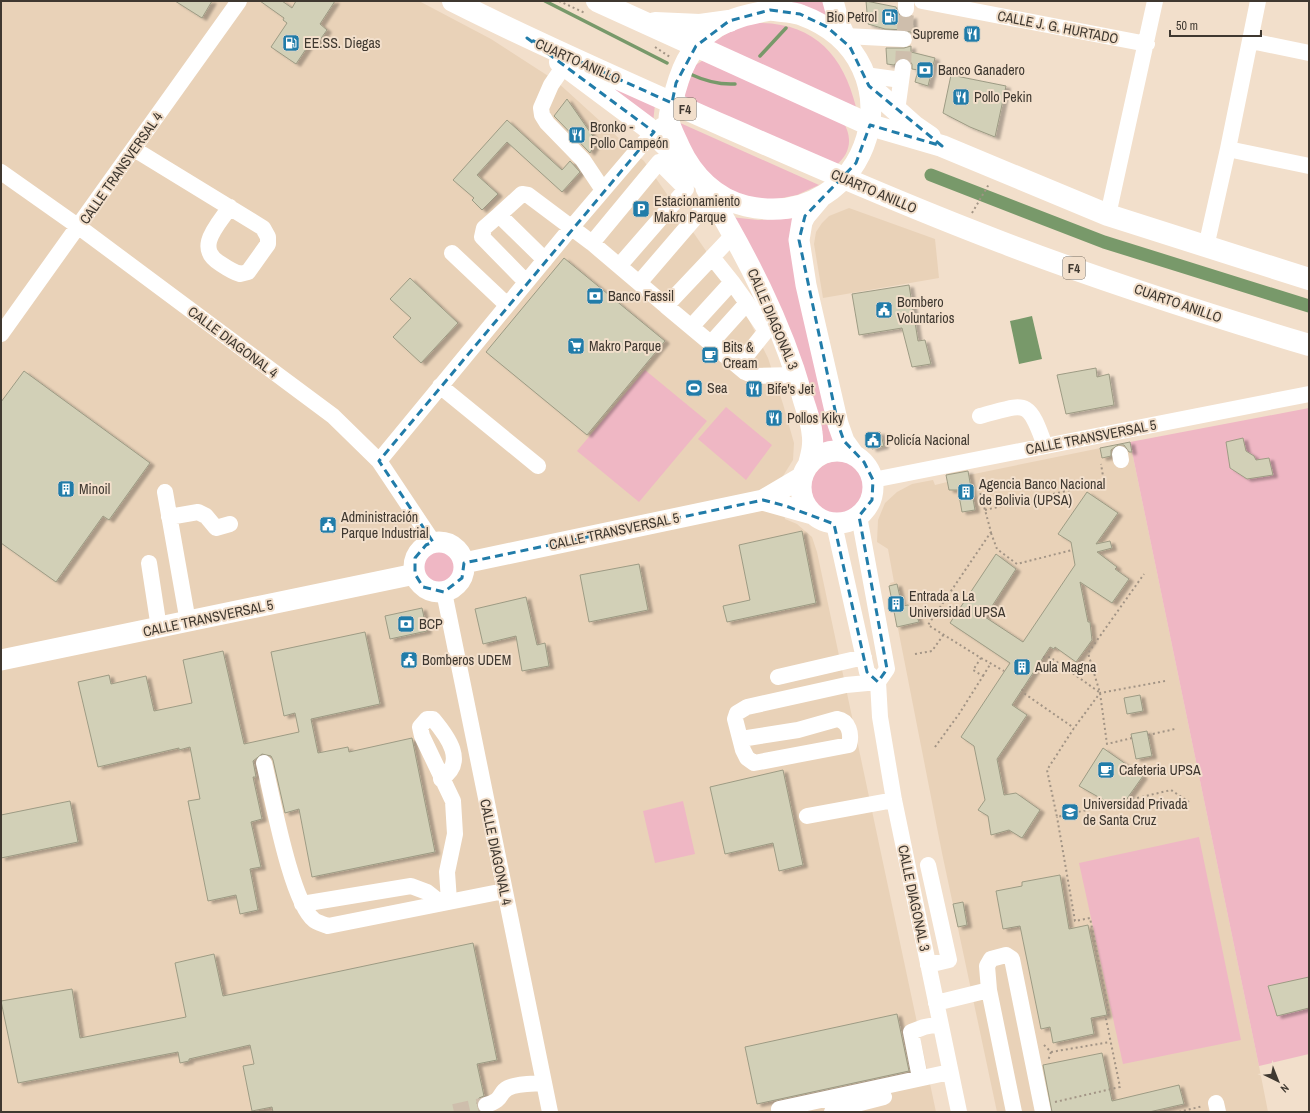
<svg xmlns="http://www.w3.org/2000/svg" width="1310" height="1113" viewBox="0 0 1310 1113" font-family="'Archivo Narrow',sans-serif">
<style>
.built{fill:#e9d2b8}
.green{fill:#efb7c4}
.water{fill:#78996a}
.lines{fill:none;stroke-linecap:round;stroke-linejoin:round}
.stream{stroke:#78996a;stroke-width:3.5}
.canal{stroke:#78996a;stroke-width:13}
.building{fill:#d2d0b7;stroke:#9d9b84;filter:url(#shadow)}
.minor-tunnel{stroke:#cebeac;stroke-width:16;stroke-dasharray:16 8;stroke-linecap:butt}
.path{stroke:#a29485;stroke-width:2;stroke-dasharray:2 3;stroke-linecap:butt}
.minor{stroke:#fff;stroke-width:16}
.major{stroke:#fff;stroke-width:21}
.highway{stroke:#fff;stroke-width:22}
.marked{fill:none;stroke:#217ca9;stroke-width:3;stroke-dasharray:8 5;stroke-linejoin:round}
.labels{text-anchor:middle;stroke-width:4;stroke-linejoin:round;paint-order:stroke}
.shield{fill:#f2dfcb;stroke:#756a5e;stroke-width:1}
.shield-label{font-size:13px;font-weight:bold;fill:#3f3830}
.poi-label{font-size:14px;fill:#3f3830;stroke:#f2dfcb;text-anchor:start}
.street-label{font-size:14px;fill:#3f3830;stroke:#f2dfcb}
</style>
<defs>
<filter id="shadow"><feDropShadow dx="4.5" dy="2.5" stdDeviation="1" flood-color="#0004"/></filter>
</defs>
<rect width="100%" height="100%" fill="#f2dfcb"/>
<path class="built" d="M1 1H419L491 39 556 81 644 161 722 274 746 314 768 358 783 404 794 443 793 460 778 484 785 519 797 524 812 537 817 552 936 1112H1Z
M849 208 935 239 939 278 823 298 814 244 816 232 822 223 829 216Z
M1130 442 1259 1066 1268 1112H997L942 853 894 608 892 609 890 603 894 602 890 583 894 582 888 549 877 542 878 520 885 503 897 492 912 484 933 480 935 485 947 482 946 474 967 470 969 475Z"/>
<path class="green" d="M762 1H824L827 22Z
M756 23C813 22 843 54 856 107L709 45 735 28Z
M705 59 841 119C853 135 852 153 835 166L687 99 684 95 694 66Z
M583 70 655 104 653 123Z
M678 122 819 185 797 195 777 199H748L705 177Z
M730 217 758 220 795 218 836 443 822 444Z
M645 370 707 421 639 502 577 451Z
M726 407 772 445 746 480 698 439Z
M1309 408V1054L1259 1066 1130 442Z
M811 488a27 27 0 1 1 54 0a27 27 0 1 1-54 0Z
M422 566a18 18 0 1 1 36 0a18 18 0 1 1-36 0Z
M683 801 695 854 655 863 643 811Z
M1199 837 1241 1040 1123 1064 1079 863Z"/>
<path class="water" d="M1032 316 1042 359 1019 364 1010 321Z"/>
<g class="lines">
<path class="stream" d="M545 1 667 63
M760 56 786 28
M690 74C705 81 718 85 735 84"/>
<path class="canal" d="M931 175 1104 242 1309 306"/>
</g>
<path class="building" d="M175 1H212L202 18Z
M260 1H282L292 8 296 1H335L320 24 327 30 317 44 312 40 296 64 271 47 287 23 283 20 284 18Z
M866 1 896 7 898 13 902 17 906 18 912 16 913 33 905 30 885 29 868 24Z
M911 46V52L935 58 928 86 915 82 918 70 912 69V64L908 59 900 58 894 65 887 64 886 48H904Z
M951 75 1006 86 995 137 970 127 943 113Z
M567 99 597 142 590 153 554 116Z
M507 120 562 170 570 161 580 172 562 192 507 142 477 175 498 194 482 210 472 200 474 198 453 180Z
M564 258 665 341 587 435 486 352Z
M410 278 458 323 421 363 393 337 411 318 390 299Z
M909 285 918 341 925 340 931 364 912 367 902 328 859 335 852 294Z
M1096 368 1097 377 1109 374 1114 405 1066 414 1057 375Z
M24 371 150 463 109 520 103 516 56 582 1 543V402Z
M880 432 884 446 872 449 868 435Z
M1243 438 1246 451 1254 456 1256 460 1269 458 1273 475 1247 479 1230 468 1226 442Z
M1130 442 1132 452H1129L1124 445H1118L1111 450V456L1102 458 1100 448Z
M968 471 975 510 962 512 958 490H949L946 475Z
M1087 492 1118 513 1096 544 1110 541 1112 548 1097 552 1117 567 1115 569 1129 579 1112 603 1080 582 1088 622H1090L1092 640 1076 662 1055 647 1054 649 1050 647 1012 705 1027 715 997 759 1004 795 1016 793 1040 810 1022 838 1009 830 991 835 988 816 978 810 985 800 974 746 961 737 1010 663 950 623 996 554 1016 569 985 617 1023 642 1075 565 1071 542 1058 534Z
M802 531 816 603 727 622 723 606 750 600 739 545Z
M639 564 648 610 589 622 580 575Z
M897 584 902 606 908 605 914 609 919 622 897 627 889 586Z
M526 597 537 645 545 643 549 666 522 671 516 636 483 644 475 609Z
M422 608 427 631 390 639 385 616Z
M365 632 380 704 311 719 318 753 348 747 349 752 412 738 435 852 312 877 299 809 285 813 273 760 271 756 262 754 253 761 256 777H253L262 819 251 822 261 867 250 869 258 910 240 914 236 895 208 901 188 801 200 799 190 747 179 750V748L98 767 78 682 109 675 111 684 146 676 154 711 192 703 183 660 223 651 244 744 299 732 295 713 284 716 271 652Z
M1140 695 1143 711 1127 714 1124 698Z
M1147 731 1152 756 1136 759 1131 734Z
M1103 748 1143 776 1126 800 1109 803 1079 786Z
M783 770 803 865 779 871 773 843 725 854 710 787Z
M70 801 78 842 1 858V815Z
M1060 875 1069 929 1088 925 1107 1015 1091 1018 1094 1034 1053 1043 1050 1027 1041 1029 1020 926 1003 929 996 891 1022 886V882Z
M963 902 967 925 958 927 953 904Z
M473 943 497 1060 477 1064 484 1096 479 1098 477 1103 480 1112H273L272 1107 252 1111 243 1066 254 1064 250 1045 189 1059V1061L180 1063 178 1052 18 1083 1 1001 72 989 80 1038 186 1017 175 963 214 954 223 996Z
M1309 977V1008L1277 1016 1268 986Z
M897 1014 909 1071 757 1104 745 1047Z
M1102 1053 1112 1101 1179 1085 1184 1104 1149 1112H1052L1043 1065Z"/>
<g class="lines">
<path class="minor-tunnel" d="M905 31 906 9
M903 67 904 45
M454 1112 486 1105"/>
<path class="path" d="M559 1 585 13
M655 47 670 57
M972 213 989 184
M985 510 1104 482 1101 464
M991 533 997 549 1017 564 1072 550
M914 609 932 618
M915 654 932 651 944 634
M1043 657H1050L1099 692
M981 658 1004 671
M983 676 991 663
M1165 681 1100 693 1074 728 1047 770 1057 817 1171 790 1189 802
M1022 689 1025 694 1074 728
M1148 735 1175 729
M1132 738 1107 744 1100 693 1088 653 1144 574
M935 747 959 714 983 676 973 670 981 658 928 625 991 532 979 488
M1044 1045 1051 1052 1048 1061
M1051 1052 1110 1042
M1055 1102 1120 1087 1106 1019 1109 1013 1090 918 1075 921 1057 817
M1179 1112 1203 1106"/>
<path class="minor" d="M922 1 1147 44
M906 9V1
M845 36 904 39
M1251 41 1309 53
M570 57 551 85 541 108 542 115 547 123 583 160 603 190
M865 75 901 80
M897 111 903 67
M134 149 263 228 268 237V244L248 272 240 274C233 272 227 268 221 264 194 248 217 226 230 207
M1228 149 1309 166
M1 172 79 227 333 416 379 461 433 542
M499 215 522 194 528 195 592 243 639 283 712 198
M1108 215 1155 1
M592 243 659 162 686 189 619 266
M1206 247 1228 149 1258 1
M452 253 507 305
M526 282 482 237 484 228 499 215 545 260
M639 283 666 306 734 234
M666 306 745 372 754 376 796 375
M691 327 732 282 712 257
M1 334 239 1
M711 343 747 303 732 282
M738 366 766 331 747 303
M440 386 538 466
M980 416C1026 404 1028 397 1045 446
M1120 454 1121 460
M379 461 571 228 640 147 661 126
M873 480 1309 394
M165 492 188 622
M859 516 887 669 878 682 880 717 894 800 959 1112
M169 517 198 512 206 516 216 528 230 524
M834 524 867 672 878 682
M149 563 159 628
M444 592 550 1112
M778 677 864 657
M741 739 798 730 837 719C849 721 852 734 849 745L754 763 747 758 743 750 735 719 737 713 747 707 846 685 878 682
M264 763C272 795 291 902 314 920 317 923 324 924 328 926L504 891
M441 779C467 762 448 737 433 719H427L420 727 422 736 453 801 455 834 447 872 449 901
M807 816 894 800
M302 904 411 886 427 892 441 903
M928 965 949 960 928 865
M989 990 1014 1112
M936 1003 989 990 987 966 991 959 1006 955 1012 959 1043 1112
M920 1078 911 1032 924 1027 940 1024
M1216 1103 1218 1112
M486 1105C504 1100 498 1093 508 1088 518 1083 534 1084 544 1083
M779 1109 950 1072
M832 1112 833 1110 884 1097"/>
<path class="major" d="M833 1 839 23 848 43
M770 10C780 12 792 11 801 15 924 60 871 234 746 206 716 199 693 176 680 148 677 140 669 127 669 119 669 114 671 108 672 104 679 73 689 45 717 27 734 17 751 14 770 10Z
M706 188C745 253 781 321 802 395 805 407 811 420 812 433 814 445 811 455 808 466
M821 197 805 216 802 222 799 240 806 285 838 424 844 441 854 455
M801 487a36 36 0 1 1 72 0a36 36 0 1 1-72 0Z
M763 500 812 514
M414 567a25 25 0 1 1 50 0a25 25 0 1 1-50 0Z
M464 563 763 500 802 477
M1 660 415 574"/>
<path class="highway" d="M453 1C536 43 621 80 706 118 804 161 901 204 1001 242 1102 281 1206 314 1309 345
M597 1 870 125 942 146 1108 215 1309 279
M655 23 700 25 729 21
M560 62 647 127 697 176
M869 86 914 126 930 137"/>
</g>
<path class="marked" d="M770 10 800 14 827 27 850 47 869 86 942 146 870 125 856 163 805 216 799 240 838 424 844 441 864 462 873 480 872 500 859 516 887 669 878 682 867 672 834 524 786 506 763 500 464 563 462 578 444 592 423 587 415 574V558L426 545 433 542 379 461 654 132 527 38 672 103 676 83 696 46 729 21Z"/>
<defs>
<symbol id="fuel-square" viewBox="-11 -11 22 22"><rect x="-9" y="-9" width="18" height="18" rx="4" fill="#217ca9" stroke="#f2dfcb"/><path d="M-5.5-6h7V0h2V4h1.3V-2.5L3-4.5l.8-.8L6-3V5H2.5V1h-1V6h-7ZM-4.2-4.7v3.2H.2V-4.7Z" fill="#fff"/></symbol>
<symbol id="restaurant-square" viewBox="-11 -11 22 22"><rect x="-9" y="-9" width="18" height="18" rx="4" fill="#217ca9" stroke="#f2dfcb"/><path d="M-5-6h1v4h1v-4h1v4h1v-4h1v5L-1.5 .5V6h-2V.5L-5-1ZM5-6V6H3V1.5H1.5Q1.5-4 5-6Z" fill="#fff"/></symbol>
<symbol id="bank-square" viewBox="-11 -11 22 22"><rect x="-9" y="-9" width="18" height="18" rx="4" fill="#217ca9" stroke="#f2dfcb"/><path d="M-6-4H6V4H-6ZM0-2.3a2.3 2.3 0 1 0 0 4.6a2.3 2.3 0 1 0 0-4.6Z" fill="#fff"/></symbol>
<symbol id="parking-square" viewBox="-11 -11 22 22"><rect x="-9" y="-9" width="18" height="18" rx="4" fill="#217ca9" stroke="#f2dfcb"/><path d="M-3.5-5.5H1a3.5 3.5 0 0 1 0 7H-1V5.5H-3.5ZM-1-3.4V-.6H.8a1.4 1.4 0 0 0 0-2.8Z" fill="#fff"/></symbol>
<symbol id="civic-square" viewBox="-11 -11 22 22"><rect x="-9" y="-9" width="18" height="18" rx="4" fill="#217ca9" stroke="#f2dfcb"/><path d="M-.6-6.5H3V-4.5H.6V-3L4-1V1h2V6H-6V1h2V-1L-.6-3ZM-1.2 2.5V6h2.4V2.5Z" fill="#fff"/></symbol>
<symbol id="supermarket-square" viewBox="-11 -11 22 22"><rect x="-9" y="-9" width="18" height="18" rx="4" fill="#217ca9" stroke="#f2dfcb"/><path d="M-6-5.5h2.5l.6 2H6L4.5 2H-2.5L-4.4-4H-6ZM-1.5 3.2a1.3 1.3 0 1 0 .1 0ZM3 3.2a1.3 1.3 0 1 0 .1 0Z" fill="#fff"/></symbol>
<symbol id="cafe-square" viewBox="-11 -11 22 22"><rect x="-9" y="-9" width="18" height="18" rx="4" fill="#217ca9" stroke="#f2dfcb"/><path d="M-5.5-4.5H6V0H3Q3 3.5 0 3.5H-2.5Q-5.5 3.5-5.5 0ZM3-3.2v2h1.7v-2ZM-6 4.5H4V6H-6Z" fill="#fff"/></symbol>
<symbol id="stadium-square" viewBox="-11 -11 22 22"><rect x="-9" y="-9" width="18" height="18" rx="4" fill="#217ca9" stroke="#f2dfcb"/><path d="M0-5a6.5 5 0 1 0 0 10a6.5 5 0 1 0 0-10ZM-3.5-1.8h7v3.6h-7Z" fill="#fff"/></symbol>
<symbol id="building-square" viewBox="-11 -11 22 22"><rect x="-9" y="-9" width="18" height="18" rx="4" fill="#217ca9" stroke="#f2dfcb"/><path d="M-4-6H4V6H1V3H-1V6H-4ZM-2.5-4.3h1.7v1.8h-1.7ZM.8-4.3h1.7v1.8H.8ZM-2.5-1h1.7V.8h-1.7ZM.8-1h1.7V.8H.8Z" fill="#fff"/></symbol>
<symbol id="university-square" viewBox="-11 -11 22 22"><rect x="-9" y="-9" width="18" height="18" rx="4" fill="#217ca9" stroke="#f2dfcb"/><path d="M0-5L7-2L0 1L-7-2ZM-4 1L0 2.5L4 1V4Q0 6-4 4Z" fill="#fff"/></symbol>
</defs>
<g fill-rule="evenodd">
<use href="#fuel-square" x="880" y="7" width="20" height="20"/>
<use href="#restaurant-square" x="962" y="24" width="20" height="20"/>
<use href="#fuel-square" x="281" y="33" width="20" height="20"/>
<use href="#bank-square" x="915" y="60" width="20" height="20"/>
<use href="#restaurant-square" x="951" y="87" width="20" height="20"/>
<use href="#restaurant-square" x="567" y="125" width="20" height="20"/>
<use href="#parking-square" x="631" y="199" width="20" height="20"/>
<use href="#bank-square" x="585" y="286" width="20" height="20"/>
<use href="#civic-square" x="874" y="300" width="20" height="20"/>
<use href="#supermarket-square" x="566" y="336" width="20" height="20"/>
<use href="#cafe-square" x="700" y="345" width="20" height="20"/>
<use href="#stadium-square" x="684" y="378" width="20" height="20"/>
<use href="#restaurant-square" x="744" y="379" width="20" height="20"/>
<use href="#restaurant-square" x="764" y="408" width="20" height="20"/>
<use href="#civic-square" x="863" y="430" width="20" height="20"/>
<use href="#building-square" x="56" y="479" width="20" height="20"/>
<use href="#building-square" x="956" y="482" width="20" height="20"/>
<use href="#civic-square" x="318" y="515" width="20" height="20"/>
<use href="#building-square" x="886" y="594" width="20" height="20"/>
<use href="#bank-square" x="396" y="614" width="20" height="20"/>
<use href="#civic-square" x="399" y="650" width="20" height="20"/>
<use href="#building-square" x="1012" y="657" width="20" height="20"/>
<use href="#cafe-square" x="1096" y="760" width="20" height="20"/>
<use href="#university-square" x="1060" y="802" width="20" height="20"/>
</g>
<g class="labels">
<g class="shield">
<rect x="674" y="98" width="22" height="22" rx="3"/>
<rect x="1063" y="257" width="22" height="22" rx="3"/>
</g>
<g class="shield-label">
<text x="685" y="114">F4</text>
<text x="1074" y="273">F4</text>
</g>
<g class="poi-label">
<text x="877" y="22" text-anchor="end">Bio Petrol</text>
<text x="959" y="39" text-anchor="end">Supreme</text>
<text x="304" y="48">EE.SS. Diegas</text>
<text x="938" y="75">Banco Ganadero</text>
<text x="974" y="102">Pollo Pekin</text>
<text x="590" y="132">Bronko -<tspan x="590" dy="16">Pollo Campeón</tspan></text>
<text x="654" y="206">Estacionamiento<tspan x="654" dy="16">Makro Parque</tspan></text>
<text x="608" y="301">Banco Fassil</text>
<text x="897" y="307">Bombero<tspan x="897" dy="16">Voluntarios</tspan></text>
<text x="589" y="351">Makro Parque</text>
<text x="723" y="352">Bits &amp;<tspan x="723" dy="16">Cream</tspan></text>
<text x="707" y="393">Sea</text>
<text x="767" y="394">Bife's Jet</text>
<text x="787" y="423">Pollos Kiky</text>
<text x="886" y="445">Policía Nacional</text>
<text x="979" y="489">Agencia Banco Nacional<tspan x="979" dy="16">de Bolivia (UPSA)</tspan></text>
<text x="79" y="494">Minoil</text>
<text x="341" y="522">Administración<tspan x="341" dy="16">Parque Industrial</tspan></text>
<text x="909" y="601">Entrada a La<tspan x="909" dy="16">Universidad UPSA</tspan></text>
<text x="419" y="629">BCP</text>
<text x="422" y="665">Bomberos UDEM</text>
<text x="1035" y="672">Aula Magna</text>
<text x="1119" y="775">Cafeteria UPSA</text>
<text x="1083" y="809">Universidad Privada<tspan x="1083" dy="16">de Santa Cruz</tspan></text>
</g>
<g class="street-label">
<text transform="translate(1058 27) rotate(11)" y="5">CALLE J. G. HURTADO</text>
<text transform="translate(578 61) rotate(24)" y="5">CUARTO ANILLO</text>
<text transform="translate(121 168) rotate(-55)" y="5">CALLE TRANSVERSAL 4</text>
<text transform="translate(874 191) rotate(23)" y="5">CUARTO ANILLO</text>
<text transform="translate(1178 303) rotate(19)" y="5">CUARTO ANILLO</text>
<text transform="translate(773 319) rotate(67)" y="5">CALLE DIAGONAL 3</text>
<text transform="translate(233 342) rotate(37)" y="5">CALLE DIAGONAL 4</text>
<text transform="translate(1091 437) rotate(-11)" y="5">CALLE TRANSVERSAL 5</text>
<text transform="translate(614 531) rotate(-12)" y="5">CALLE TRANSVERSAL 5</text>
<text transform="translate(208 618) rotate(-12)" y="5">CALLE TRANSVERSAL 5</text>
<text transform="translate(496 852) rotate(78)" y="5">CALLE DIAGONAL 4</text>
<text transform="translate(914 898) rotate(78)" y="5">CALLE DIAGONAL 3</text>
</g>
</g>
<rect width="1310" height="1113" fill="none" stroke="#3f3830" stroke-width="4"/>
<g transform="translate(1278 1081) rotate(137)" stroke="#f2dfcb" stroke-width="3" paint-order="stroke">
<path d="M0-3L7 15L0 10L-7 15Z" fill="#3f3830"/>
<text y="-6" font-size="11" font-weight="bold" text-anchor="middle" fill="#3f3830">N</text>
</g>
<path d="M1170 30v6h91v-6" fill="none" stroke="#3f3830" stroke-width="2"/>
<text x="1176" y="30" font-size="12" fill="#3f3830" stroke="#f2dfcb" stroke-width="3" paint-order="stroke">50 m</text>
</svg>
